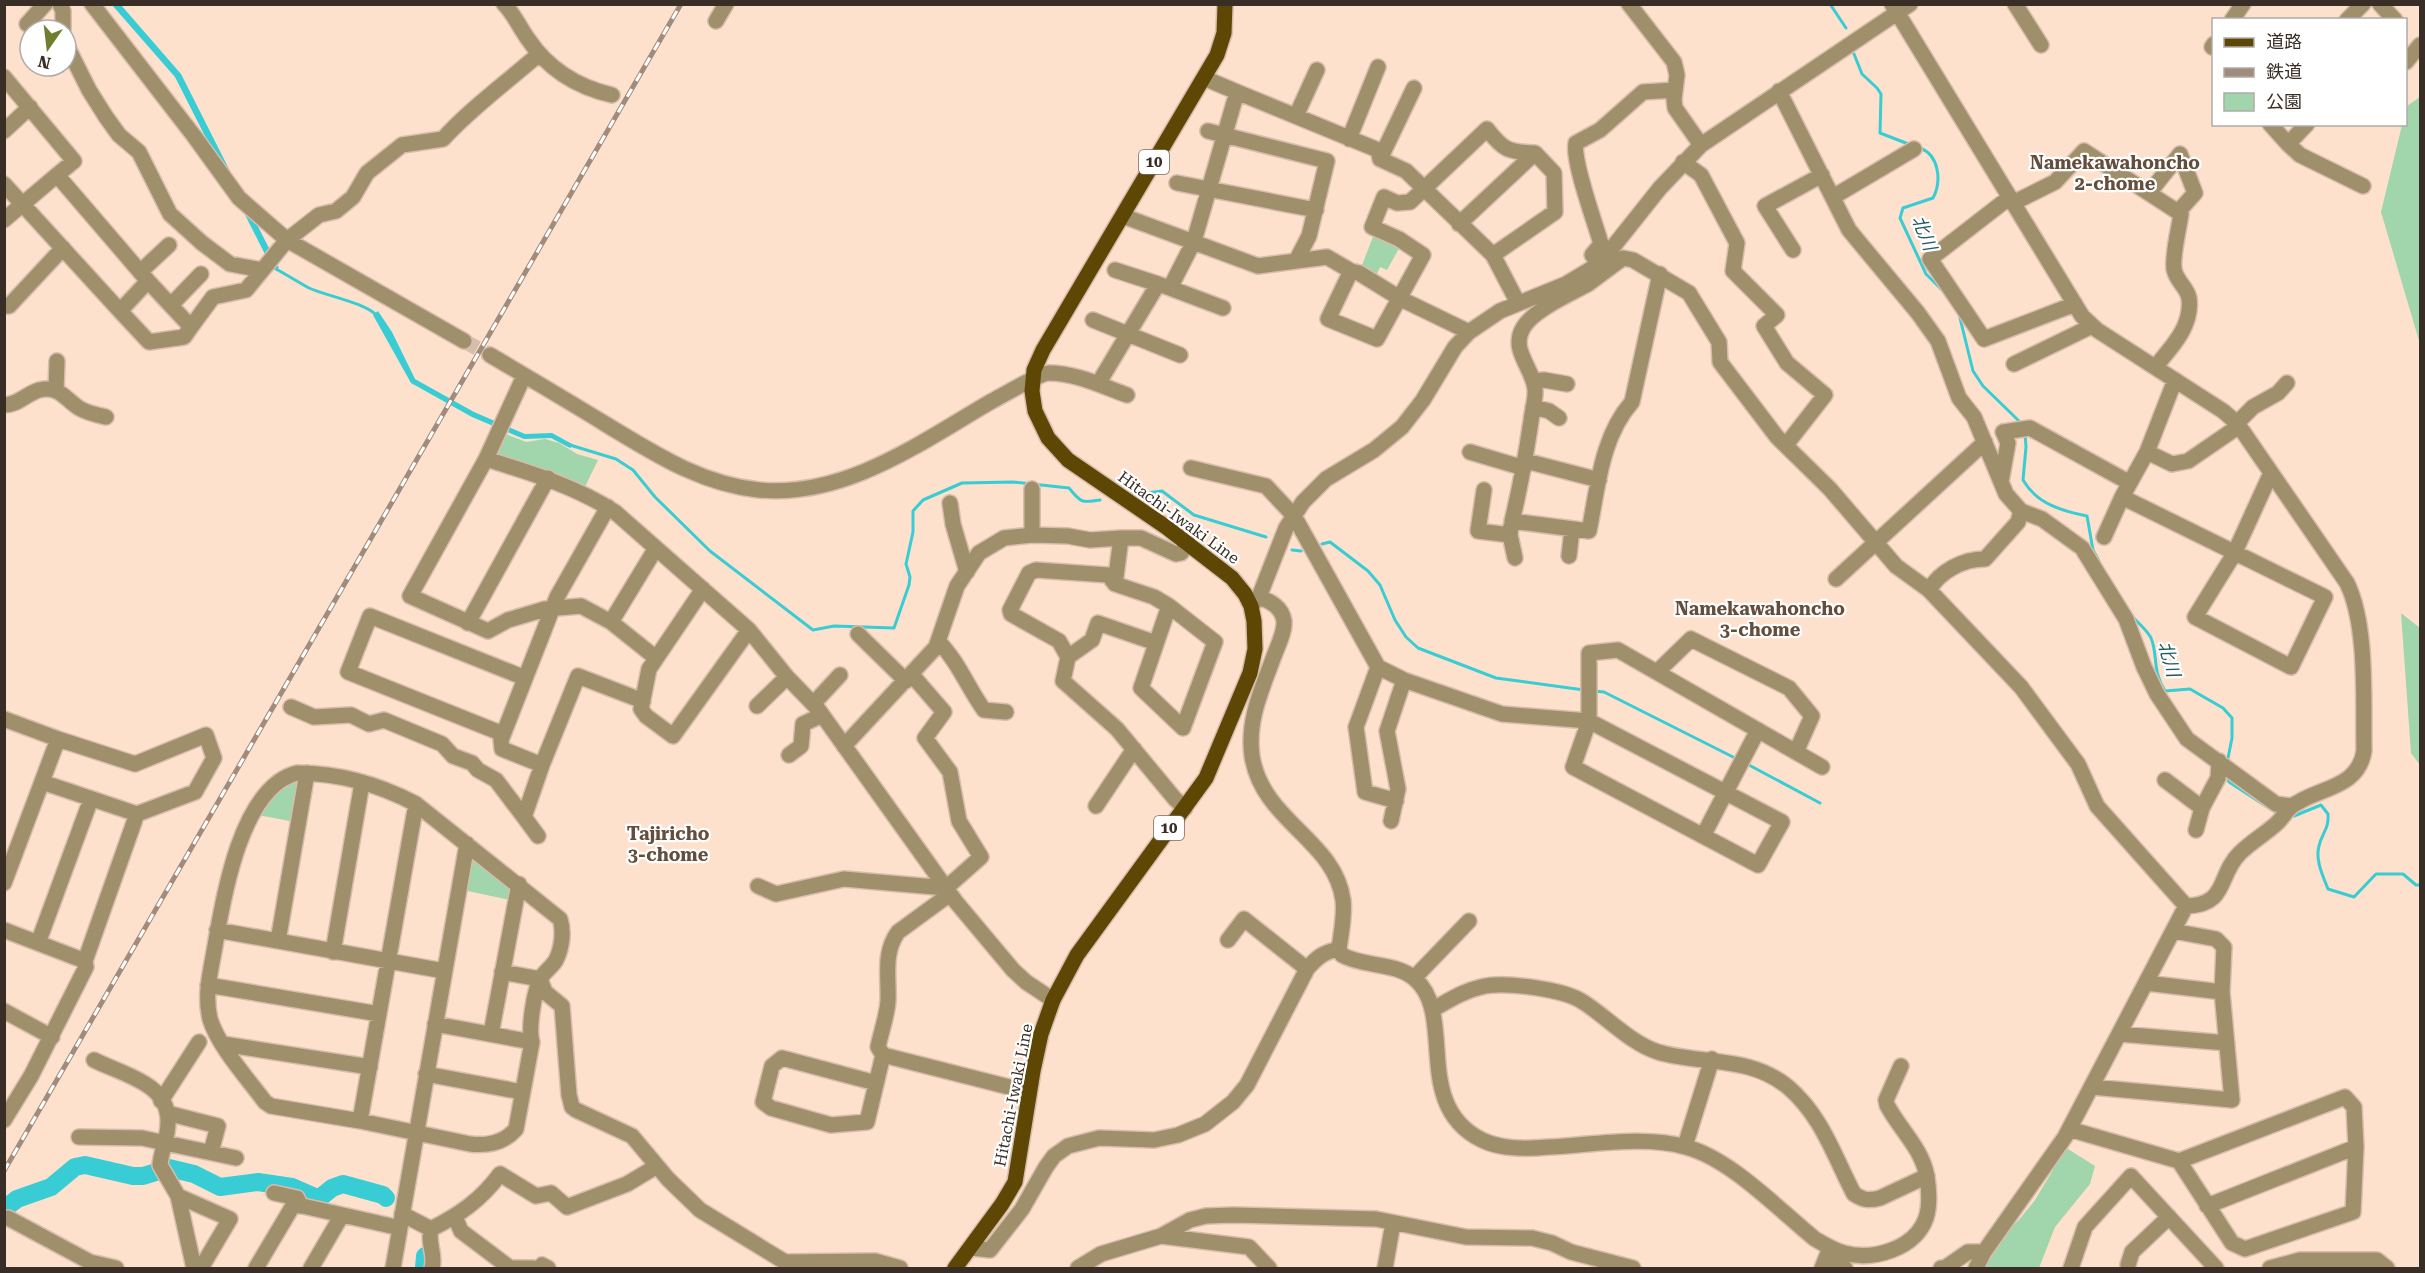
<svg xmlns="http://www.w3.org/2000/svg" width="2425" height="1273" viewBox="0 0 2425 1273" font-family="'Roboto Serif','Noto Sans JP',serif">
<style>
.green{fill:#a1d5ac}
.water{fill:#38ccd5}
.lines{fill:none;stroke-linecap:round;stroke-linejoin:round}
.stream{stroke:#38ccd5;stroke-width:3}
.river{stroke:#38ccd5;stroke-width:18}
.minor-tunnel{stroke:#d7bdab;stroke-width:15;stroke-dasharray:15 8;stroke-linecap:butt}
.minor-casing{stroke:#d7bdab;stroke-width:18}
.major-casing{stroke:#d7bdab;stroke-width:18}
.minor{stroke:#9f8f6b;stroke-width:15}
.major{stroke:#5e4705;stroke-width:15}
.rail-casing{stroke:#a08b7c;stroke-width:5}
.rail{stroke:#fff;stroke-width:3;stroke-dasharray:9;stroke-linecap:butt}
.labels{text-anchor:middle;stroke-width:4.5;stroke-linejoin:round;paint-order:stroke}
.shield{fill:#fff;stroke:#746d67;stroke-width:1.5}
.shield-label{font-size:15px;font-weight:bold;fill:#392e26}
.street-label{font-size:16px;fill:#392e26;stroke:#fff}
.neighbourhood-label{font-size:18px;font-weight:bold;fill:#654d3c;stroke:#fff}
.water-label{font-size:18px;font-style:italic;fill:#215b5f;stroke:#fff}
</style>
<rect width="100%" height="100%" fill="#fee1cc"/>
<path class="green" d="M2420 97V344L2381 212 2402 125 2406 124 2407 106Z
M1376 229 1402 243 1387 270 1380 267 1373 283 1359 273Z
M498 431 526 442 545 439 559 443 577 454 598 460 582 493 486 459Z
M2401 613 2420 628V765L2411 753Z
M298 777 301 782 295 822 258 815 279 790Z
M470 857 512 888 510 900 463 890Z
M2060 1144 2095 1166 2090 1184 2055 1227 2039 1268H1984L2011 1227 2018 1221 2035 1200 2053 1170Z"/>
<path class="water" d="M112 5H121L181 74 279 268 273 270 175 77Z
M378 311 392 332 415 379 474 412 525 434 552 433 574 445 570 448 551 438 524 439 472 417 411 383 373 315Z
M35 1189 37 1195 18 1202 5 1213V1206L16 1196Z"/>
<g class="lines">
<path class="stream" d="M1830 4 1846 28
M1854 54 1862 74 1877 88 1881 94 1880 133 1911 145
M1920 148C1939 155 1942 181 1933 198L1903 208 1900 218 1926 274 1944 292
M276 269C287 275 298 282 309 288 326 296 368 303 378 317
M1959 314 1973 371 1983 386 2019 421
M2025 433 2026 447 2023 480C2037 504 2062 511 2087 516L2093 550 2099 561
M570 445 616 459 633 470 655 497 710 551 813 630 834 626 894 628 909 585 910 577 906 564 913 532V511L923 500 962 483 1013 482 1069 488C1081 503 1082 503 1100 500
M1139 494 1162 491 1194 515 1266 537
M1322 544 1330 542 1368 571 1380 585 1395 620 1406 637 1418 648 1496 678 1584 690
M1292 550 1301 551
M2131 615C2137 622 2147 630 2151 638 2158 654 2152 671 2165 691L2190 689 2223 708 2232 718V738L2228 758
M1593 691 1604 692 1739 760
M1747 764 1820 803
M2227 776 2229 782 2275 812
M2294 816 2321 805 2328 814C2329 830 2322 832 2319 846 2315 860 2323 876 2328 889L2354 897 2376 874H2403L2416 885H2420"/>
<path class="river" d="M4 1209 17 1199 51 1187 75 1167 85 1165 133 1176H143L169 1168 194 1174 220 1187 258 1182 292 1187 315 1197H321L332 1188 343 1184 383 1195 386 1198
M424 1268 425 1256"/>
<path class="minor-tunnel" d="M464 341 490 355"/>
<defs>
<path id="minor" d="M60 4 63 11V30
M92 4 194 136 239 198 287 240 464 341
M504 4C514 14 520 28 528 39 548 69 577 87 612 95
M1629 4 1674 62 1677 75 1674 99 1675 108 1701 145
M1892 4 2082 316 2097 330 2223 411 2237 423 2347 583C2368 626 2363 702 2364 751 2358 790 2316 787 2291 807 2286 811 2282 819 2276 824 2265 834 2251 842 2240 853 2217 875 2229 905 2186 906L2065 1137 1984 1252 1976 1268
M2015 4 2041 45
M2380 4 2395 20
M2232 20 2243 4
M2347 20 2363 4
M716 21 726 4
M27 24 45 4
M66 44 89 90 106 117 119 135 139 152 170 214 202 243 230 264 262 270
M2212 47 2214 44
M2406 62 2420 45
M4 77 74 161 57 175 148 281 191 327 213 297 246 290 287 240 319 215 336 211 353 197 367 173 402 145 443 139C470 109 507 82 539 54
M1779 91 1849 230 1918 313 1938 341 1959 398 1974 417 2006 494 2021 511 2042 519 2082 548 2126 619 2144 667 2157 694 2187 739 2276 804 2292 806
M1237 92 1378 150 1380 159 1406 171 1493 255 1518 303
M1296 116 1317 70
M2270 124 2288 144 2307 124
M4 131 30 107
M1208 131 1327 161 1309 236 1296 261
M1349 139 1378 67
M2288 144 2300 155 2363 186
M1380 159 1414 88
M1683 162 1701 175 1737 243 1733 271 1777 315 1764 326 1787 363 1825 395 1786 445
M1177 183 1316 210
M4 184 120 311 148 281
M2149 193 2180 154 2195 193 2178 212
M1833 197 1914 149
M2010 197 1930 259 1984 339 2075 304
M2013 203 2055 182 2084 151 2181 214C2179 229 2172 255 2174 269 2176 281 2187 287 2189 298 2193 326 2171 348 2155 367
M1123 216 1258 266 1327 257 1351 271 1328 319 1377 339 1423 255 1399 239 1372 227 1384 197 1397 203 1410 202 1487 129C1503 150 1508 152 1535 153
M4 220 57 175
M1459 224 1535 153 1554 173 1555 212 1493 255
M1793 250 1765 206 1822 175
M1600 262 1592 255 1601 244C1595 222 1572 161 1576 143L1600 130 1643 92 1675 90
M1115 270 1158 284
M1351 271 1359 273 1401 299 1469 332
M140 272 169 245
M1581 276 1588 284 1623 258 1633 260 1689 293 1719 342 1720 362 1777 437 1830 489 1896 566 1929 590 2021 687 2078 764 2097 806 2186 906
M1588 284C1570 294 1533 310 1523 328 1510 350 1533 368 1535 389 1536 399 1532 411 1531 421 1526 455 1520 488 1512 521L1589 531C1598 487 1601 437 1632 402L1660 274
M1170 288 1223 308
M171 305 201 274
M4 306H9L63 248
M120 311 149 342 184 337 191 327
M1093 320 1180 355
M490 355C529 378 568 401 607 425 655 454 701 484 759 490 846 498 921 442 992 401 1002 396 1040 373 1049 373 1076 373 1102 386 1127 395
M2014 364 2092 326
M524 376 486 459 410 596 488 631 508 620 545 609 581 606 611 622 656 658
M1533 381 1544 380 1567 384
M1098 384 1158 284 1170 288 1194 241 1237 92 1204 78
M56 391 57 361
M4 405C18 405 26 394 39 390 59 385 65 399 79 408 87 413 97 415 106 417
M1533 407 1549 411 1559 418
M2237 423 2253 407 2278 393 2287 383
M1470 452 1524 468
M2147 452 2172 464 2188 461 2239 426
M486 459C531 473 575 486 615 512L749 630 787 677 818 709 956 902 1013 970 1026 982 1053 1000
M1526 461 1599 480
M1191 468 1266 486 1294 516 1378 667 1404 680 1502 714 1589 721 1782 822 1758 865 1573 767 1589 721V653L1618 650 1822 767
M2001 482 2008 443 2003 432 2030 428 2130 483
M1484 490 1478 531 1510 535
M2122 497 2325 597 2291 667 2195 617 2234 554 2271 473
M950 503 953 524 967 572
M608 507 557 597 501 740 502 749 542 765 578 676 643 701
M1511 526 1510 535 1515 558
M1032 535V489
M2104 537 2122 497 2147 452 2175 380
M1121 538H1141L1176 554 1181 553 1188 543
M1569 556 1572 529
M1836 579 1985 442
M1115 584 1108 575 1036 570 1029 573 1010 610 1011 614 1059 641 1068 657 1063 681 1117 729 1175 799 1185 808
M703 589 649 669 641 709 646 716 673 736 749 630
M1929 590C1940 571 1963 559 1985 559L2018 522 2021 511
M1259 597C1270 601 1282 607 1284 621 1285 632 1278 645 1274 656 1262 689 1247 720 1252 756 1262 821 1335 840 1343 900 1345 916 1341 933 1339 949L1342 955C1363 967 1396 962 1415 979 1457 1015 1411 1105 1482 1140 1502 1150 1528 1149 1549 1147 1591 1145 1645 1135 1686 1147 1731 1159 1778 1209 1815 1239 1824 1244 1833 1250 1844 1253 1873 1261 1915 1249 1926 1218 1930 1206 1929 1190 1927 1177 1922 1148 1900 1130 1887 1105L1886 1100 1901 1066
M1253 604 1259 597 1286 528 1303 502 1326 479 1374 450 1402 427 1423 400 1455 347 1469 332 1500 311 1566 284 1591 269 1609 252 1660 188 1701 145 1910 4
M611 622 656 548
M468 623 548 478
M858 634 906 681
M938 641C958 661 968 688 984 710L1006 712
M1068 657 1092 640 1098 623 1156 643
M1378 667 1356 727 1365 792 1396 801
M1657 672 1691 639 1789 688 1812 716 1796 752
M813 704 840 675
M757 706 787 677
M291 707 314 717 351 715 369 724 384 720 442 744 453 756 472 763 478 770 496 780 524 817 542 765
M4 719 58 739 4 883
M503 734 348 672 370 616 525 678
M844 746 936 647 957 586 979 553 1004 538 1032 535 1068 536 1090 540 1121 538 1115 584 1154 597 1169 606 1141 688 1183 728 1215 642 1169 606
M789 755 801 746 803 724 822 715
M297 773C338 773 380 785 416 804L560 919C564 931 562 948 556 960 552 967 545 971 541 978 534 990 528 1030 532 1042L516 1129C504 1143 487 1146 470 1144L360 1121 271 1106 265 1102C248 1079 218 1046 210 1019 204 994 211 970 215 946 223 898 241 787 297 773Z
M2165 780 2202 808 2218 778 2219 761
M42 782 137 814 195 792 214 758 206 735 135 764 58 739
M1096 806 1134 749
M524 817 538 836
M1391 821 1398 789 1387 731 1404 680
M2196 830 2202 808
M1703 836 1758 730
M758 886 776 894 844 879 946 888 981 857 959 821 950 772 925 738 944 712 912 675
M950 894 898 932C883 953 889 976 888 1001 887 1016 881 1032 878 1047L883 1055 1029 1092
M4 930 85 961
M217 930 444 971
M1228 940 1244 919 1307 969
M278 941 307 773
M38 943 91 799
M333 952 362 783
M502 972 540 979 545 992 562 1006 569 1095 572 1107 576 1110 632 1136 668 1179 700 1210 785 1262 875 1261 900 1268
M1414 978 1469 921
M2146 983 2222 992
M208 985 379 1014
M1432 1010C1448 1001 1463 991 1481 987 1503 981 1564 989 1583 1002 1607 1017 1630 1043 1658 1052 1702 1065 1749 1055 1788 1087 1822 1116 1834 1156 1854 1194 1863 1200 1869 1201 1880 1198L1927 1176
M4 1011 52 1037
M435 1024 532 1042
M491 1034 519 884
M2119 1034 2227 1043
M223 1044 370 1067
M94 1060C121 1074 170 1083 168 1123 168 1138 161 1151 160 1165L178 1196 194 1268
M426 1074 522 1092
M876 1083 782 1058 772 1066 763 1102 771 1108 831 1125 867 1122 883 1055
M2092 1087 2232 1100 2222 992 2224 947 2216 939 2173 931
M2345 1097 2354 1107 2356 1147 2353 1212 2245 1249 2232 1243 2179 1161Z
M161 1101 199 1042
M167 1113 218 1126 211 1152
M4 1120 31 1076 86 967 85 961 137 814
M360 1121 416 804
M2069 1129 2179 1161
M79 1137 142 1138 236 1158
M1685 1146 1712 1059
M274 1193 297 1198 300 1206
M178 1196 230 1219 201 1268
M2207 1206 2356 1147
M402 1214 431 1229
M455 1217 461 1231 510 1268H533
M8 1218 90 1262 116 1268
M1161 1236 1249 1247 1269 1268
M971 1248 990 1250 1022 1209 1046 1167 1054 1156 1068 1146 1099 1138 1154 1140 1178 1135 1205 1124 1233 1102 1247 1085 1307 969C1317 957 1324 952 1339 949
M1830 1248 1837 1263 1845 1268
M2128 1265 2132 1252 2169 1217
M256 1268 294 1204 400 1228
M311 1268 342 1215
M393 1268 467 844
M432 1268C436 1254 427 1243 431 1229 459 1215 481 1200 500 1174L536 1196 551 1193 567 1207 627 1184 657 1166
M539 1268 542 1265 548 1268
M1078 1268 1101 1254 1161 1236 1190 1220 1206 1216 1233 1215 1376 1219 1466 1237 1532 1238 1552 1243 1571 1252 1633 1268
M1385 1268 1393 1223
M1822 1268 1830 1248
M1941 1268H1945L1968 1252H1984
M2071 1268 2085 1227 2131 1176 2216 1268
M2270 1268 2300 1260H2377L2387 1268"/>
<path id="major" d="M955 1268 1002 1204 1015 1182 1033 1071 1041 1034 1053 1000 1077 955 1206 778 1250 673 1255 649 1254 621 1251 606 1245 594 1232 578 1166 527 1068 460 1048 438 1035 411 1032 391 1034 370 1043 350 1217 55 1224 33 1225 4"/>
</defs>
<use href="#minor" class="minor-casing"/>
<use href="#major" class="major-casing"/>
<use href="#minor" class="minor"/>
<use href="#major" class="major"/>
<defs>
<path id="rail" d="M4 1171 681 4"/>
</defs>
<use href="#rail" class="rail-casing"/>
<use href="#rail" class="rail"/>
</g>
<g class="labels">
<g class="shield">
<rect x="1139" y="150" width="30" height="24" rx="4.5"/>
<rect x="1154" y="816" width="30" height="24" rx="4.5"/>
</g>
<g class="shield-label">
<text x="1154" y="167">10</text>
<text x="1169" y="833">10</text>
</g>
<g class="street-label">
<text transform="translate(1179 517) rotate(36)" y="6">Hitachi-Iwaki Line</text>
<text transform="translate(1013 1095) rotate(-79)" y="6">Hitachi-Iwaki Line</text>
</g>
<g class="neighbourhood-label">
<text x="2115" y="169">Namekawahoncho<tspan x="2115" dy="21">2-chome</tspan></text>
<text x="1760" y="615">Namekawahoncho<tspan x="1760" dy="21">3-chome</tspan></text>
<text x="668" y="840">Tajiricho<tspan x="668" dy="21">3-chome</tspan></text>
</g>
<g class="water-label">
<text transform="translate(1924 233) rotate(68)" y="6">北川</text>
<text transform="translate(2169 659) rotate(74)" y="6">北川</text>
</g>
</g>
<rect width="2425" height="1273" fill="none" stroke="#392e26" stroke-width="12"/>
<rect x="2212" y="18" width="195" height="108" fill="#ffffff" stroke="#b0aba8" stroke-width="1.5"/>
<rect x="2224" y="38" width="30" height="9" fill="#5e4705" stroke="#b0aba8" stroke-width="1.5"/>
<text x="2266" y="48" font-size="18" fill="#392e26">道路</text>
<rect x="2224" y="68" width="30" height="9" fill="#a08b7c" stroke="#b0aba8" stroke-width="1.5"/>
<text x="2266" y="78" font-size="18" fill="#392e26">鉄道</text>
<rect x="2224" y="93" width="30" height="18" fill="#a1d5ac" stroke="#b0aba8" stroke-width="1.5"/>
<text x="2266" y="108" font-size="18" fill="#392e26">公園</text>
<g transform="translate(48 48) rotate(194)"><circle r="28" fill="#ffffff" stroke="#b0aba8" stroke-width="1.5"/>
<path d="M0-4.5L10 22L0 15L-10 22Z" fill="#707f2e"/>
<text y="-9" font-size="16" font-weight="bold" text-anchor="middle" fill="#392e26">N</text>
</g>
</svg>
